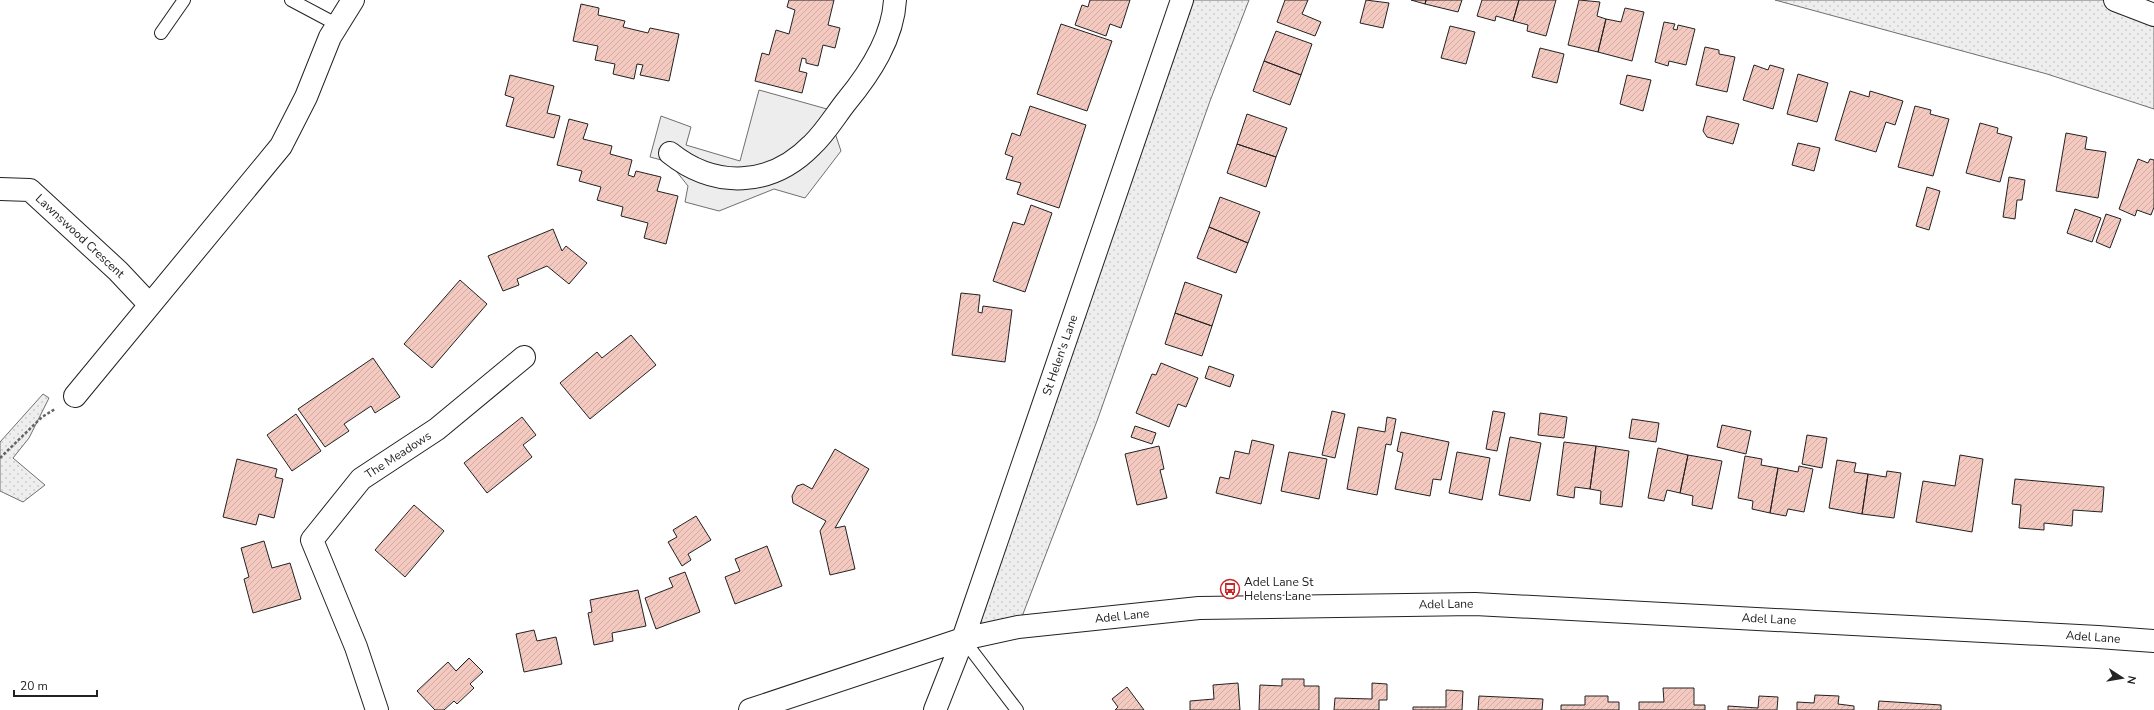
<svg xmlns="http://www.w3.org/2000/svg" width="2154" height="710" viewBox="0 0 2154 710" font-family="'Nunito Sans',sans-serif">
<style>
.grass{fill:url(#grass-dots);stroke:#6f6f6f}
.parking{fill:#ededed;stroke:#6f6f6f}
.building{fill:url(#building-hatch);stroke:#222}
.lines{fill:none;stroke-linecap:round;stroke-linejoin:round}
.service-casing{stroke:#222;stroke-width:14}
.minor-casing{stroke:#222;stroke-width:24}
.trunk-casing{stroke:#222;stroke-width:24}
.path{stroke:#646464;stroke-width:2.5;stroke-dasharray:3 2;stroke-linecap:butt}
.service{stroke:#fff;stroke-width:12}
.minor{stroke:#fff;stroke-width:22}
.trunk{stroke:#fff;stroke-width:22}
.labels{text-anchor:middle;stroke-width:3;stroke-linejoin:round;paint-order:stroke}
.street-label{font-size:12px;fill:#222;stroke:#fff}
.poi-label{font-size:12px;fill:#222;stroke:#fff;text-anchor:start}
</style>
<defs>
<pattern id="grass-dots" width="8" height="8" patternUnits="userSpaceOnUse"><rect width="8" height="8" fill="#eee"/><path d="M2 2h.1M6 6h.1" fill="none" stroke="#ccc" stroke-width="1.8" stroke-linecap="round"/></pattern>
<pattern id="building-hatch" width="6" height="6" patternUnits="userSpaceOnUse"><rect width="6" height="6" fill="#f3c9c0"/><path d="M-1 1l2-2M0 6l6-6M5 7l2-2" fill="none" stroke="#d0aca5"/></pattern>
</defs>
<rect width="100%" height="100%" fill="#fff"/>
<path class="grass" d="M1182 0H1249L1210 101 1097 421 1018 627 963 639Z
M1775 0H2115L2154 15V109L2047 74Z
M43 394 49 398 29 438 13 458 45 485 23 502 0 491V442Z"/>
<path class="parking" d="M759 90 827 109 841 151 805 198 774 189 719 211 685 202 688 186 669 162 650 157 661 116 691 127 686 145 740 161Z"/>
<path class="building" d="M789 0H834L828 25 840 28 835 48 823 45 818 66 806 63V59L802 58 799 71 807 73 802 93 755 81 762 53 769 55 776 30 789 34 795 10 787 7Z
M1090 0H1130L1121 28 1110 24 1106 36 1075 25 1082 5 1088 7Z
M1285 0H1308L1302 14 1321 22 1315 36 1277 22Z
M1366 0 1389 3 1383 28 1360 23Z
M1411 0H1426L1425 4Z
M1426 0H1462L1458 12 1425 4Z
M1482 0H1519L1513 21 1496 16 1495 21 1477 16Z
M1519 0H1556L1546 36 1527 31 1528 25 1513 21Z
M1579 0 1600 2 1597 16 1606 19 1598 52 1568 45Z
M581 4 599 8 598 15 625 21 623 27 648 33 650 28 679 34 669 81 640 75 643 65 637 64 634 79 613 74 615 64 595 60 598 46 573 41Z
M1625 8 1644 12 1632 61 1598 52 1606 19 1621 22Z
M1664 22 1675 24 1673 29 1677 30 1678 25 1695 29 1686 65 1669 61 1668 66 1655 62Z
M1061 24 1112 41 1087 111 1037 94Z
M1450 26 1475 32 1466 64 1441 58Z
M1276 31 1312 44 1301 75 1264 61Z
M1705 47 1719 50V54L1735 57 1727 92 1696 85Z
M1540 48 1564 54 1557 83 1532 77Z
M1264 61 1301 75 1290 105 1253 91Z
M1754 65 1768 70 1770 65 1784 69 1773 109 1743 100Z
M1798 74 1828 83 1817 122 1787 114Z
M510 75 554 86 547 113 560 116 554 138 506 126 514 98 505 95Z
M1627 75 1651 80 1643 111 1620 104Z
M1850 91 1869 97 1870 91 1903 101 1895 125 1886 122 1876 152 1835 140Z
M1030 106 1086 125 1059 208 1017 194 1021 183 1006 179 1013 157 1005 154 1012 133 1020 136Z
M1915 106 1931 110 1930 114 1949 119 1933 176 1898 167Z
M1247 114 1287 128 1276 157 1237 144Z
M1707 116 1739 124 1733 144 1707 137 1703 131Z
M569 119 588 124 583 139 612 146 610 154 632 160 628 175 634 177 636 171 661 177 657 191 678 196 666 244 644 238 648 223 621 216 623 207 597 200 601 187 579 181 582 171 557 165Z
M1980 123 1998 128 1997 133 2012 137 2000 182 1966 173Z
M2066 133 2087 137 2085 149 2106 152 2098 198 2056 191Z
M1798 143 1820 148 1814 171 1792 165Z
M1237 144 1276 157 1266 187 1227 173Z
M2138 159 2148 163 2150 159 2154 160V207L2151 215 2137 210 2135 216 2119 209Z
M2009 177 2025 180 2022 200H2017L2015 219 2003 217Z
M1927 187 1940 191 1929 230 1916 226Z
M1220 197 1260 212 1248 243 1209 227Z
M1031 205 1052 213 1025 292 993 281 1013 222 1024 225Z
M2075 209 2101 218 2092 242 2067 233Z
M2106 214 2121 219 2110 248 2096 242Z
M1209 227 1248 243 1236 273 1197 258Z
M553 229 562 251 566 246 587 263 569 284 547 266 517 279 519 285 503 291 488 256Z
M460 280 487 304 432 368 404 344Z
M1185 282 1222 295 1212 326 1175 313Z
M961 293 980 295 978 312 982 313 983 306 1012 310 1005 362 952 355Z
M1175 313 1212 326 1202 356 1165 344Z
M631 335 656 365 590 419 560 383 597 352 602 358Z
M373 358 400 397 375 413 371 406 344 424 349 431 325 447 298 409Z
M1161 363 1198 378 1186 407 1178 404 1169 427 1136 413 1152 374 1156 375Z
M1209 366 1234 375 1230 387 1205 378Z
M1332 411 1345 414 1335 458 1322 455Z
M1493 411 1505 413 1497 451 1486 449Z
M1540 413 1567 417 1564 438 1538 435Z
M296 414 321 451 292 471 267 435Z
M522 417 536 435 523 445 532 457 487 493 464 463Z
M1387 417 1396 419 1391 445 1386 444 1377 495 1347 489 1358 427 1385 432Z
M1632 419 1659 423 1656 442 1629 438Z
M1722 425 1751 431 1746 454 1717 447Z
M1135 426 1156 433 1152 444 1131 437Z
M1401 432 1449 442 1441 480 1433 479 1430 496 1395 489 1403 453 1397 451Z
M1807 435 1827 438 1822 468 1802 464Z
M1510 437 1541 443 1530 501 1499 495Z
M1252 440 1274 445 1261 504 1216 493 1220 477 1229 479 1235 451 1249 454Z
M1564 442 1596 446 1590 489 1575 487 1574 498 1557 495Z
M1159 446 1164 469 1160 470 1167 498 1137 505 1125 454Z
M1596 446 1629 451 1622 507 1600 504 1601 491 1590 489Z
M1658 448 1688 455 1680 493 1667 490 1664 501 1648 498Z
M835 449 869 469 835 528 845 526 855 569 830 575 820 531 826 521 793 503 792 496 797 486 803 484 812 489Z
M1289 452 1327 459 1319 499 1281 491Z
M1457 452 1490 458 1482 500 1449 493Z
M1688 455 1722 461 1712 509 1692 505 1693 496 1680 493Z
M1960 455 1983 459 1972 532 1916 522 1923 481 1955 486Z
M1745 456 1762 459 1761 465 1778 468 1770 513 1752 509 1753 501 1738 498Z
M237 459 277 469 275 477 283 479 274 518 259 514 256 525 223 517Z
M1837 460 1856 463 1854 472 1868 474 1862 514 1829 508Z
M1799 466 1813 469 1804 512 1788 509 1786 516 1770 513 1778 468 1798 472Z
M1887 471 1901 473 1894 518 1862 514 1868 474 1886 477Z
M2015 479 2104 487 2102 512 2073 510 2072 526 2044 523V530L2019 528 2021 505 2012 504Z
M414 505 444 531 405 577 375 550Z
M696 516 711 540 688 554 691 560 682 566 668 542 677 537 673 530Z
M264 541 272 568 290 563 301 599 253 613 244 579 249 577 241 548Z
M767 546 782 586 735 604 725 577 740 571 735 559Z
M685 572 700 612 656 629 645 598 673 587 669 578Z
M638 590 646 626 612 633 613 641 594 645 588 613 592 612 590 600Z
M534 630 537 641 556 637 562 664 524 672 516 634Z
M469 658 483 672 470 684 474 688 457 704 454 701 444 710H435L417 691 448 662 456 671Z
M1282 679H1304V686H1319V710H1259L1260 685 1282 686Z
M1238 683 1240 710H1190V701L1214 699 1213 685Z
M1372 683 1387 684V700H1379V710H1334L1335 698 1372 699Z
M1127 687 1144 710H1115L1118 707 1112 699Z
M1663 688H1694V705H1705V710H1639V702H1664Z
M1446 690 1463 691 1462 710H1413V707H1446Z
M1815 695 1839 696 1838 704 1854 706V710H1797V702L1814 703Z
M1479 696 1543 699 1542 710H1478Z
M1585 696H1608V702H1619V710H1561V705H1585Z
M1759 696 1778 697 1777 710H1728V706L1758 708Z
M1879 701 1941 705V710H1878Z"/>
<g class="lines">
<defs>
<path id="service" d="M291 0 338 25
M161 33 184 0
M963 639 1017 710"/>
<path id="minor" d="M670 153C715 189 771 187 812 145 825 133 835 116 846 102 870 73 893 38 895 0
M0 189 30 190 118 271 150 305
M75 396 281 146 306 97 330 37 353 0
M377 710 356 647 312 540 361 479 437 429 524 357
M750 710 963 639 1018 627 1199 608 1475 604 2098 637 2154 641
M935 710 963 639 1182 0"/>
<path id="trunk" d="M2115 0 2154 15"/>
</defs>
<use href="#service" class="service-casing"/>
<use href="#minor" class="minor-casing"/>
<use href="#trunk" class="trunk-casing"/>
<path class="path" d="M0 458 42 417 55 409"/>
<use href="#service" class="service"/>
<use href="#minor" class="minor"/>
<use href="#trunk" class="trunk"/>
</g>
<defs>
<symbol id="bus-ring" viewBox="-11 -11 22 22"><circle r="9.5" fill="#fff" stroke="#c62828" stroke-width="1.5"/><path d="M-5-6H5V4H4V6H2V4H-2V6H-4V4H-5ZM-3.5-4V0h7V-4ZM-3.5 1.2v1.5H-2V1.2ZM2 1.2v1.5H3.5V1.2Z" fill="#c62828"/></symbol>
</defs>
<g fill-rule="evenodd">
<use href="#bus-ring" x="1219" y="578" width="22" height="22"/>
</g>
<g class="labels">
<g class="street-label">
<text transform="translate(80 236) rotate(43)" y="4">Lawnswood Crescent</text>
<text transform="translate(1060 355) rotate(-71)" y="4">St Helen's Lane</text>
<text transform="translate(398 455) rotate(-33)" y="4">The Meadows</text>
<text transform="translate(1446 604) rotate(-1)" y="4">Adel Lane</text>
<text transform="translate(1122 616) rotate(-6)" y="4">Adel Lane</text>
<text transform="translate(1769 619) rotate(3)" y="4">Adel Lane</text>
<text transform="translate(2093 637) rotate(4)" y="4">Adel Lane</text>
</g>
<g class="poi-label">
<text x="1244" y="586">Adel Lane St<tspan x="1244" dy="14">Helens Lane</tspan></text>
</g>
</g>
<g transform="translate(2122 678) rotate(102)" stroke="#ffffff" stroke-width="3" paint-order="stroke">
<path d="M0-3L7 15L0 10L-7 15Z" fill="#222222"/>
<text y="-6" font-size="11" font-weight="bold" text-anchor="middle" fill="#222222">N</text>
</g>
<path d="M14 690v6h83v-6" fill="none" stroke="#222222" stroke-width="2"/>
<text x="20" y="690" font-size="12" fill="#222222" stroke="#ffffff" stroke-width="3" paint-order="stroke">20 m</text>
</svg>
